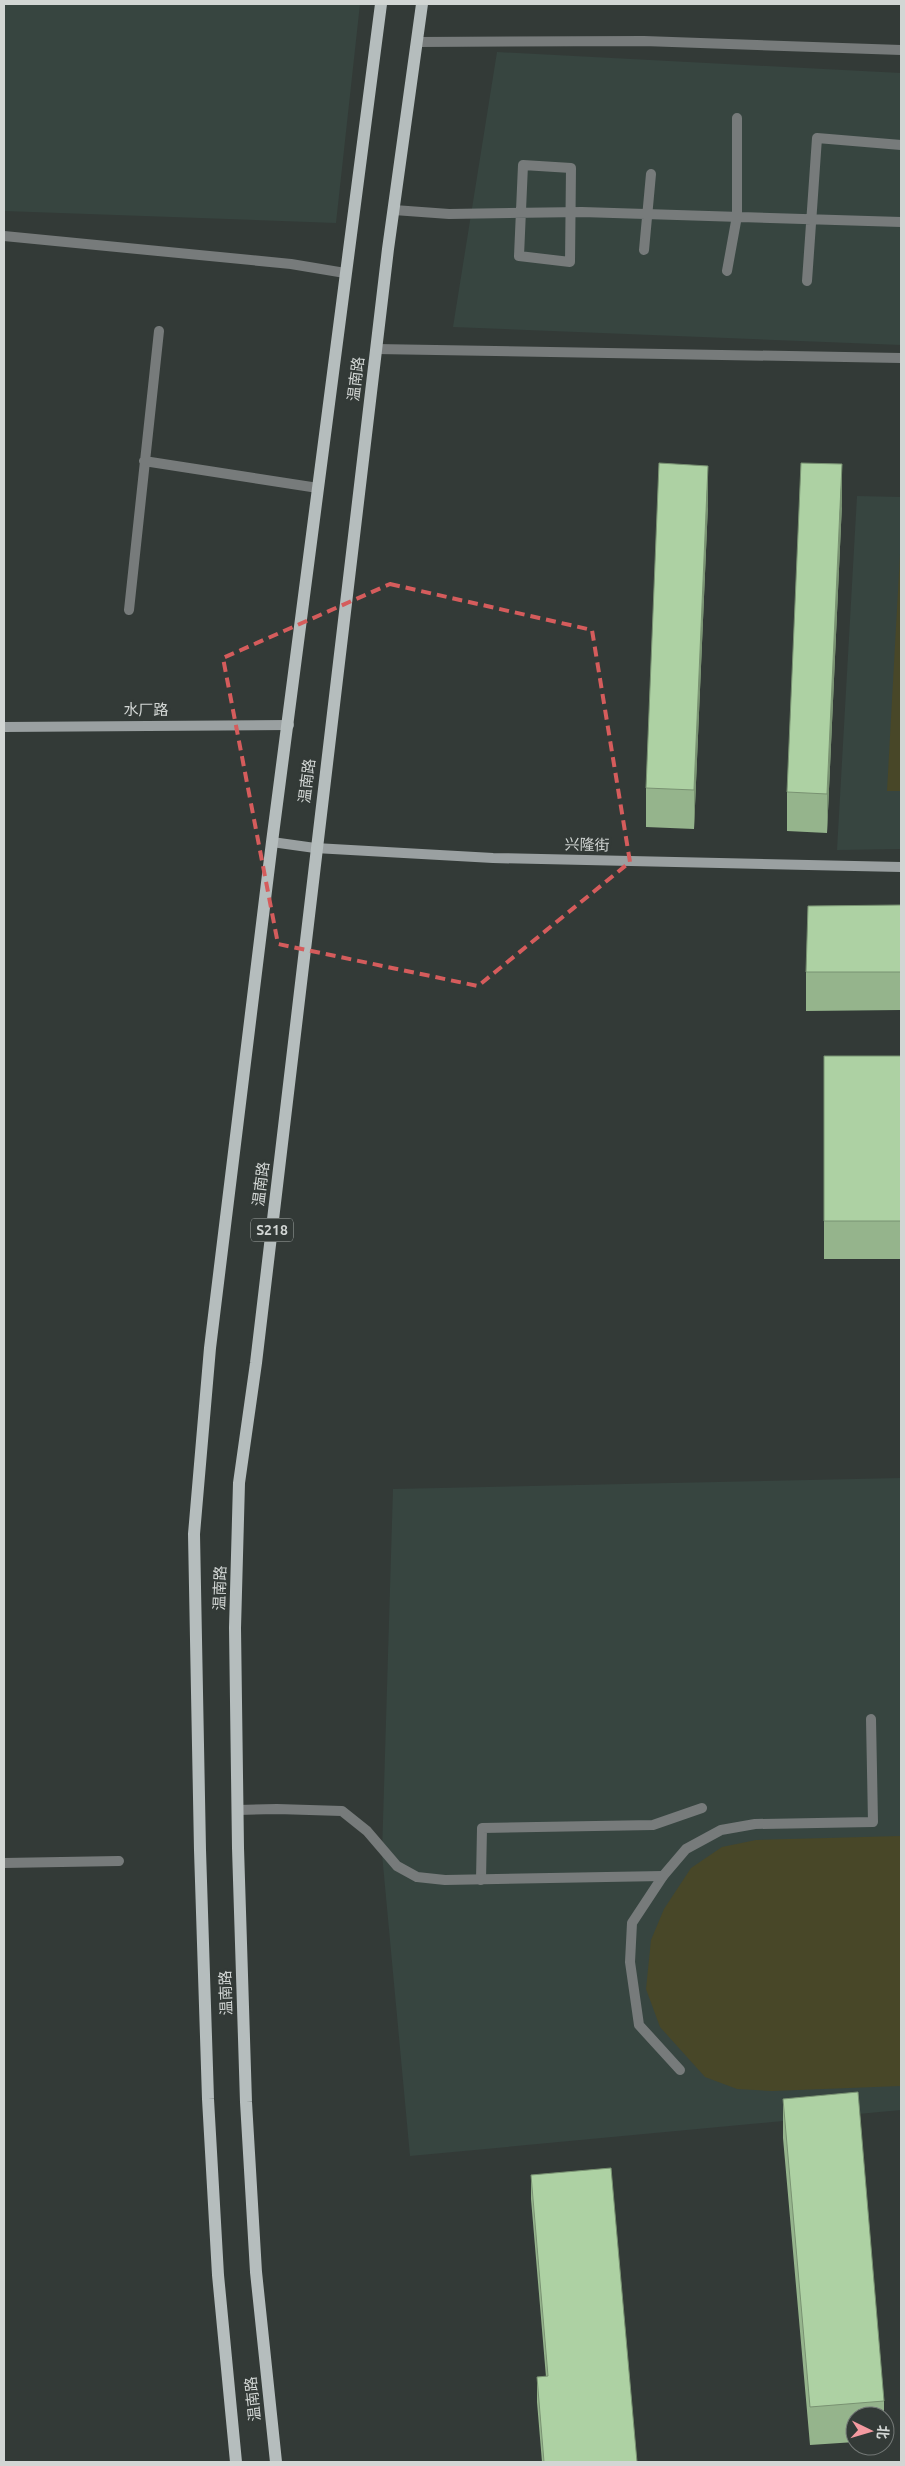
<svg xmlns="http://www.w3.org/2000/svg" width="905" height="2466" viewBox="0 0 905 2466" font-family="Ubuntu,'Noto Sans SC',sans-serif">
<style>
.built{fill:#374540}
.green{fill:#484728}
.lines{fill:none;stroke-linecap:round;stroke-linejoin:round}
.lane{stroke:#777b7b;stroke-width:10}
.street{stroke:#777b7b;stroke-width:10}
.secondary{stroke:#9aa0a1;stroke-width:10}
.primary{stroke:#b5bdbd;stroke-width:12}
.wall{fill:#95b48c}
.shaded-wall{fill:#799272}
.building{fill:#add1a3;stroke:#799272}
.marked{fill:none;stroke:#d55c5c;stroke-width:4;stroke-dasharray:10 6;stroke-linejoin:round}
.labels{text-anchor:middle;stroke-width:5;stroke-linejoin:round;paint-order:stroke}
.shield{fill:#333a37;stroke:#a2a7a5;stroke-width:1}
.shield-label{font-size:14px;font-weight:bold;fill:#d2d6d4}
.street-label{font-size:15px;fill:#d2d6d4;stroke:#333a37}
</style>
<rect width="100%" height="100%" fill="#333a37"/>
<path class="built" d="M4 4H360L336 223 4 211Z
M497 52 901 73V345L453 327Z
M857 496 901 497V849L837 850Z
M901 1478V2110L410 2156 382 1854 393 1489Z"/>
<path class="green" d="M901 536V791H887Z
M901 1836V2086L772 2091 737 2089 705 2077 660 2027 646 1989 651 1940 664 1909 691 1868 722 1847 756 1840Z"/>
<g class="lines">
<path class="lane" d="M481 1880 482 1828 653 1825 702 1808
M680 2070 639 2025 630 1962 632 1923 663 1876 686 1849 721 1830 755 1824 873 1822 871 1719"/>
<path class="street" d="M418 42 644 41 901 50
M523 165 571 168 570 262 519 256Z
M394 210 449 214 582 212 901 222
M4 236 291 264 345 273
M644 250 651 174
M727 271 737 216V118
M807 281 817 138 901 145
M376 349 901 358
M144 461 318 488
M129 610 159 331
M238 1810 277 1809 342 1811 367 1831 397 1866 417 1877 445 1880 663 1876
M4 1863 119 1861"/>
<path class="secondary" d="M4 727 289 725
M272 842 315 848 493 858 901 867"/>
<path class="primary" d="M236 2462 218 2275 208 2099 200 1850 194 1534 210 1348 272 842 381 4
M276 2462 256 2272 246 2102 238 1848 235 1628 239 1483 256 1363 388 249 422 4"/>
</g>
<path class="wall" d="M842 503 827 833 787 831V792Z
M708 504 694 829 646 827V788Z
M901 905V1010L806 1011V972Z
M824 1056H901V1259H824Z
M783 2099 884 2401V2416H855V2442L810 2445 783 2138Z
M531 2175 637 2462H542L537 2402V2377H546L531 2199Z"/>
<path class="shaded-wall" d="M842 464V503L827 833V794Z
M708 466V504L694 829V790Z"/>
<path class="building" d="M659 463 708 466 694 790 646 788Z
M801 463 842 464 827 794 787 792Z
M901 905V972H806L808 906Z
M824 1056H901V1221H824Z
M858 2092 884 2401 810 2407 783 2099Z
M611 2168 637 2462H544L537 2377 548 2376 531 2175Z"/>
<path class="marked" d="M390 584 592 630 630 862 478 986 278 944 223 658Z"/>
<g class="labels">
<rect class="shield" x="251" y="1218.5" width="42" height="23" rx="4"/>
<g class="shield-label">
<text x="272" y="1235">S218</text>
</g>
<g class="street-label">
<text transform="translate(356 379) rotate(-83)" y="5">温南路</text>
<text x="146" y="715">水厂路</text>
<text transform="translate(307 781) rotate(-83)" y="5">温南路</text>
<text transform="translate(587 845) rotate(1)" y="5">兴隆街</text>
<text transform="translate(261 1184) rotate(-83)" y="5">温南路</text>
<text transform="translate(220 1588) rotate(-88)" y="5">温南路</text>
<text transform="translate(226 1993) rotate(-92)" y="5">温南路</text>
<text transform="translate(253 2399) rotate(-96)" y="5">温南路</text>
</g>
</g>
<rect width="905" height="2466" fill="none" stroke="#d2d6d4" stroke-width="10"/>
<g transform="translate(870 2431) rotate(95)"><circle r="24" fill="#333a37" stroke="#737876"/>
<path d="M0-4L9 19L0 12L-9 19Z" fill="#f49aa0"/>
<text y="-8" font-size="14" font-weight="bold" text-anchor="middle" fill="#d2d6d4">北</text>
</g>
</svg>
